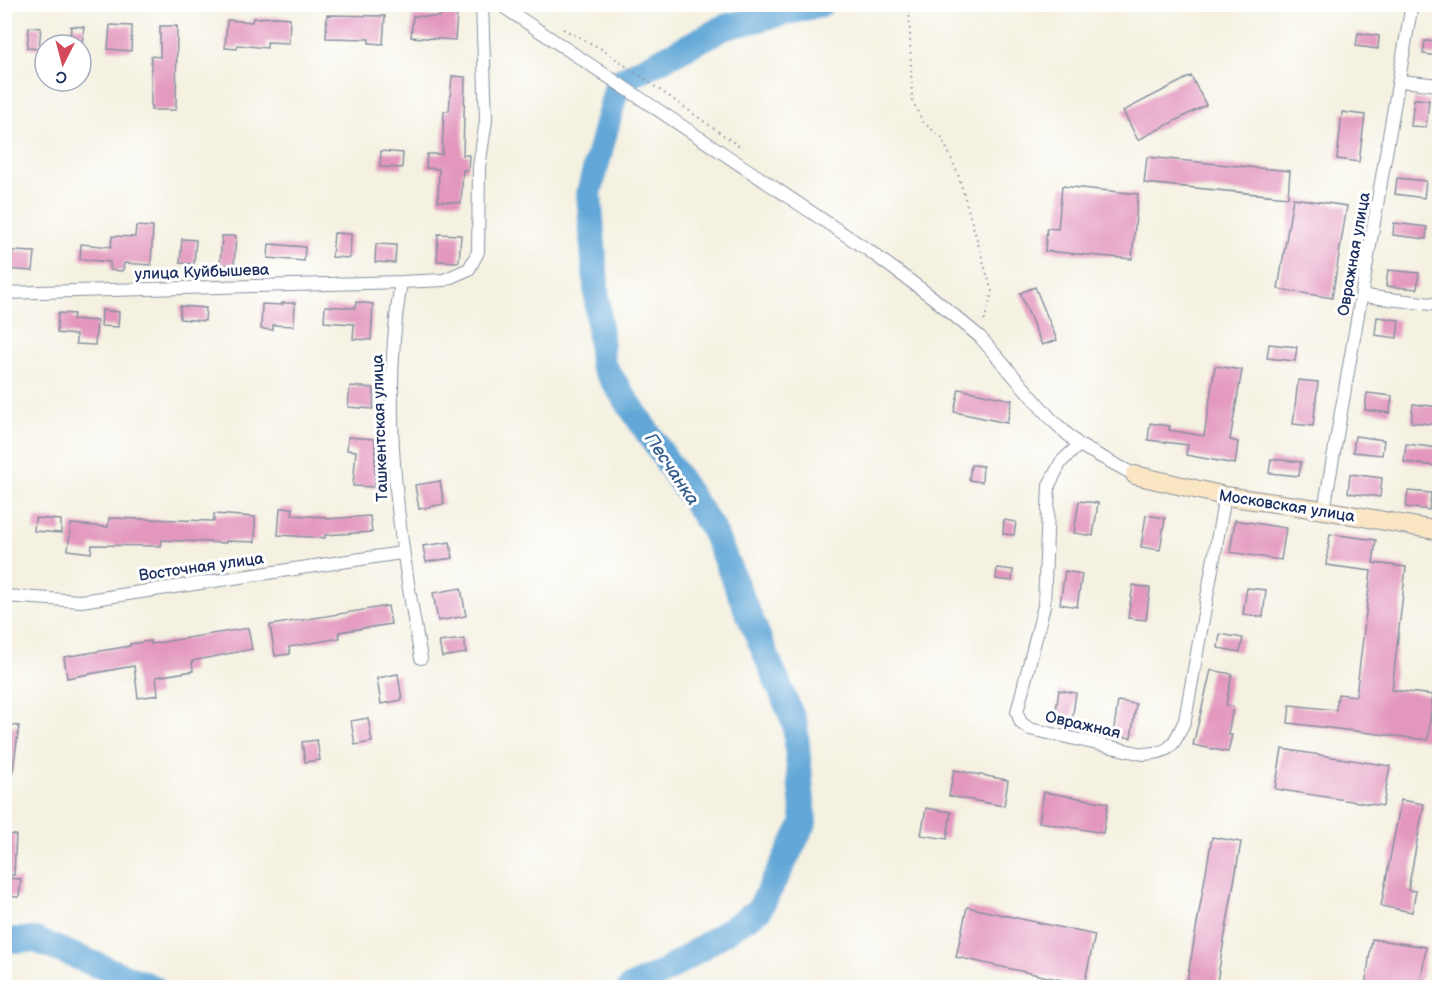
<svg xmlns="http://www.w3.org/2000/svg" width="1444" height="992" viewBox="0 0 1444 992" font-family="'Balsamiq Sans',sans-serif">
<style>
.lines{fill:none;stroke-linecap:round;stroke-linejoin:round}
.river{stroke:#62a7d7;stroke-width:26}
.building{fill:#e397bd}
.street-casing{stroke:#8890a0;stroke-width:14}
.secondary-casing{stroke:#8890a0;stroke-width:20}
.path{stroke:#8890a0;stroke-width:2;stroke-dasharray:1.5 4.5;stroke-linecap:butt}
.street{stroke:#fff;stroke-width:12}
.secondary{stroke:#fbe6c4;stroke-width:18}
.labels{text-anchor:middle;stroke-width:6;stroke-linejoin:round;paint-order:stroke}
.street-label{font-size:16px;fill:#1b2f5e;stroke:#fff}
.water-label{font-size:18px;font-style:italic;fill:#375f8e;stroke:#fff}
</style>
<rect width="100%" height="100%" fill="#fff"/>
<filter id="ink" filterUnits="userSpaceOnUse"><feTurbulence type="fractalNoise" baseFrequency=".0167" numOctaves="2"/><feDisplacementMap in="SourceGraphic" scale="12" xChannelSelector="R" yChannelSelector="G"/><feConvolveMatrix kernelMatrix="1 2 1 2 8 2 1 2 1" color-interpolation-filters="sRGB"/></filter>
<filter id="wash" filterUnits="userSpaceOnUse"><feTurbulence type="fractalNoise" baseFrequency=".008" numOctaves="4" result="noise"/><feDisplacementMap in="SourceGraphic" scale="24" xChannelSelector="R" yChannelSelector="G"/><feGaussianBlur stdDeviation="1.35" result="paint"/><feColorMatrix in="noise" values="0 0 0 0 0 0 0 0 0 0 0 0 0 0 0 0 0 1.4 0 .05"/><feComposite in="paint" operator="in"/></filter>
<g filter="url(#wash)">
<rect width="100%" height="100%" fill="#f4f1e1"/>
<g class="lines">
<path class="river" d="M4 940H35L154 988
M630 988 666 971 759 910 804 823 795 724 713 530 602 364 589 193 618 82 725 27 821 4"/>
</g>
<g id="blocks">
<path class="building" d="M440 13 457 14 455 40 411 37 413 16 440 17Z
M327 15 385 16 383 44 369 43V39L326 38Z
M276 17 290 18 289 43 267 42V48L238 45 237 49 225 48 227 20 252 22 253 18Z
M110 25 132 26 131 51 108 49Z
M71 26 84 27 82 45H70Z
M160 26H177L176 110H151V56L160 57Z
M29 27 41 28 39 49 27 48Z
M1358 33 1379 36 1378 49 1356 46Z
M1425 41 1440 42V56L1423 54Z
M452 76 465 77 463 155H469L468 170H463L461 203 438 201 439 169 426 168 427 154H442L444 111H449Z
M1191 76 1206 105 1138 140 1123 111Z
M1414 99 1429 100 1426 127 1411 126Z
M1342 112 1365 115 1359 162 1337 159Z
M381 151 403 153 402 168 380 167Z
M1147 157 1290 171 1288 197 1144 183Z
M1397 178 1426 181 1424 198 1395 194Z
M1062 186 1138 194 1132 259 1045 251 1047 228 1058 229Z
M1293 198 1347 206 1332 298 1278 289Z
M1394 223 1427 227 1426 239 1393 235Z
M136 226 153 227 151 265 124 263 123 271 110 270V262L80 259 81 244 111 247 112 236 135 237Z
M334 233 351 234 350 258 332 257Z
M438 234 461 235 459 262 437 261Z
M222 236H236L234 265 220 264Z
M182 239 196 240 194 264 180 263Z
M269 244 305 247 304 261 268 258Z
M376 244 396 245 395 263 375 262Z
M12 251 35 252 33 271 4 269V256L12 257Z
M1388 270 1419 273 1417 289 1386 286Z
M1035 287 1057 340 1042 345 1020 293Z
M356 302 373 304 371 340 353 339 354 324 324 322 325 306 355 308Z
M282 303H295L294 326 273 325V330L261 329 262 304 282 305Z
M180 306 206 308 205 321 180 319Z
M102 310 119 312 118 327 101 326Z
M58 313 74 314 73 319 97 321 95 345 76 344V335L57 333Z
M1377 317 1399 320 1397 338 1375 335Z
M1269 344 1297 347 1295 361 1267 358Z
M1215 366 1242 370 1230 440 1238 442 1235 464 1186 455 1188 445 1148 440 1150 423 1170 426 1169 430 1204 436Z
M1298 380 1318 382 1313 426 1293 424Z
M350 386 374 388 373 409 348 407Z
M959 389 1012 400 1007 423 954 412Z
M1367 393 1392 396 1390 413 1365 410Z
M1413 404 1440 407V425L1411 422Z
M1355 436 1384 440 1382 455 1353 452Z
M348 437 375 439V487L353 486 356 451 347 450Z
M1406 444 1439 448 1437 466 1404 462Z
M1271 459 1301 462 1299 476 1269 473Z
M971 465 983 466 982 482 969 480Z
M1350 474 1382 478 1380 497 1348 493Z
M440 481 444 504 419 509 415 485Z
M1408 491 1431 493 1429 510 1406 507Z
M1079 501 1098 503 1093 536 1074 533Z
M280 508H293L292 515 326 517V519L370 516 372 532 325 535V538L278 535Z
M214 514 255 517V542L226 541V543L162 540 161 546 92 545 91 553 68 550 71 524 108 527 109 518 214 521Z
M1146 515 1165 518 1160 550 1141 547Z
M35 518 61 520V533L34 531Z
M1004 520 1016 522 1014 535 1003 534Z
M1235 520 1286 528 1281 560 1230 552Z
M1330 534 1376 540 1373 563 1406 567 1392 690 1433 695 1428 740 1288 723 1290 705 1336 710 1338 694 1356 696 1371 571 1326 565Z
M450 542 453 558 426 562 423 546Z
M997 568 1013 570 1012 581 996 579Z
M1065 571 1082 574 1077 607 1060 604Z
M1133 585 1150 588 1146 620 1128 618Z
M461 588 466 616 438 621 433 593Z
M1247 588 1266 590 1263 617 1243 614Z
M388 606 391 624 339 632 340 638 289 647 290 654 275 656 270 625Z
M248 628 252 649 192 661 193 671 156 677 158 695 138 698 134 666 67 678 64 657 130 646V644L150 641 151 644Z
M1220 634 1243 638 1240 652 1218 648Z
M464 639 466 653 442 657 439 642Z
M1211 670 1232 674 1226 705 1233 707 1228 735H1232L1228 752 1193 745Z
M398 674 402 700 381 704 377 678Z
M1059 690 1076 693 1071 726 1054 724Z
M1118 701 1136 704 1131 738 1113 735Z
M368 718 372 742 355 745 351 721Z
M4 725 19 726 13 771H4Z
M317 740 320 760 305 762 302 742Z
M1282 749 1390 766 1383 806 1275 789Z
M954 770 1008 780 1004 806 949 796Z
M1044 792 1108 803 1103 833 1039 822Z
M1401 800 1424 804 1408 890 1416 891 1412 912 1381 906Z
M926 808 951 812 947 839 921 835Z
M4 834 16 835 14 875H4Z
M1212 837 1241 842 1216 987H1186Z
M4 878 21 879 19 897 4 896Z
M967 907 1095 935 1084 985 956 957Z
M1372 939 1426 947 1420 987H1365Z"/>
</g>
</g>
<g filter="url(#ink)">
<use href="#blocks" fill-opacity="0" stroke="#8890a0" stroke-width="1.5"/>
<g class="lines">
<defs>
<path id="street" d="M499 4 868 250 932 297 980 337 1051 419 1079 445 1135 475
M1400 81 1440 85
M4 293 401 282
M1364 296 1440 305
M1079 445 1061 462 1049 485 1044 606 1017 712 1021 723 1030 729 1143 754C1173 753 1173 745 1185 720L1225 496
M1324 510 1412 4
M4 596 81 601 401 553
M421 658C398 535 380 407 401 282L444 280 469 269 478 252 479 167 486 120 482 4"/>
<path id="secondary" d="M1135 475 1225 496 1324 510 1440 531"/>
</defs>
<use href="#street" class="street-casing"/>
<use href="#secondary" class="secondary-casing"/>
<path class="path" d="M909 4 912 100 923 122 942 138 958 174 992 292 984 322
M563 29 602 49 743 149"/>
<use href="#street" class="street"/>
<use href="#secondary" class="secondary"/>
</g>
</g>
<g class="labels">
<g class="street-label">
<text transform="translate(1353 254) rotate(-80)" y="6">Овражная улица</text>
<text transform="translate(202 271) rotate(-2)" y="6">улица Куйбышева</text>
<text transform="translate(379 428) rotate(-92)" y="6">Ташкентская улица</text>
<text transform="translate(1287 505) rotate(9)" y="6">Московская улица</text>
<text transform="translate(201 566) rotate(-8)" y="6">Восточная улица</text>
<text transform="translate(1083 724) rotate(13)" y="6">Овражная</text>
</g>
<g class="water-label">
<text transform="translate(672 469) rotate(56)" y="6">Песчанка</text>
</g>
</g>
<rect width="1444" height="992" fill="none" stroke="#fff" stroke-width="24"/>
<g transform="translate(63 63) rotate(186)"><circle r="28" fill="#ffffff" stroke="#a4acbf" stroke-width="1.5"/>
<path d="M0-4.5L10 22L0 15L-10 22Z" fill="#d1495b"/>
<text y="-9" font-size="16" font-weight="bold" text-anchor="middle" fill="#1b2f5e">С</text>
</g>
</svg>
